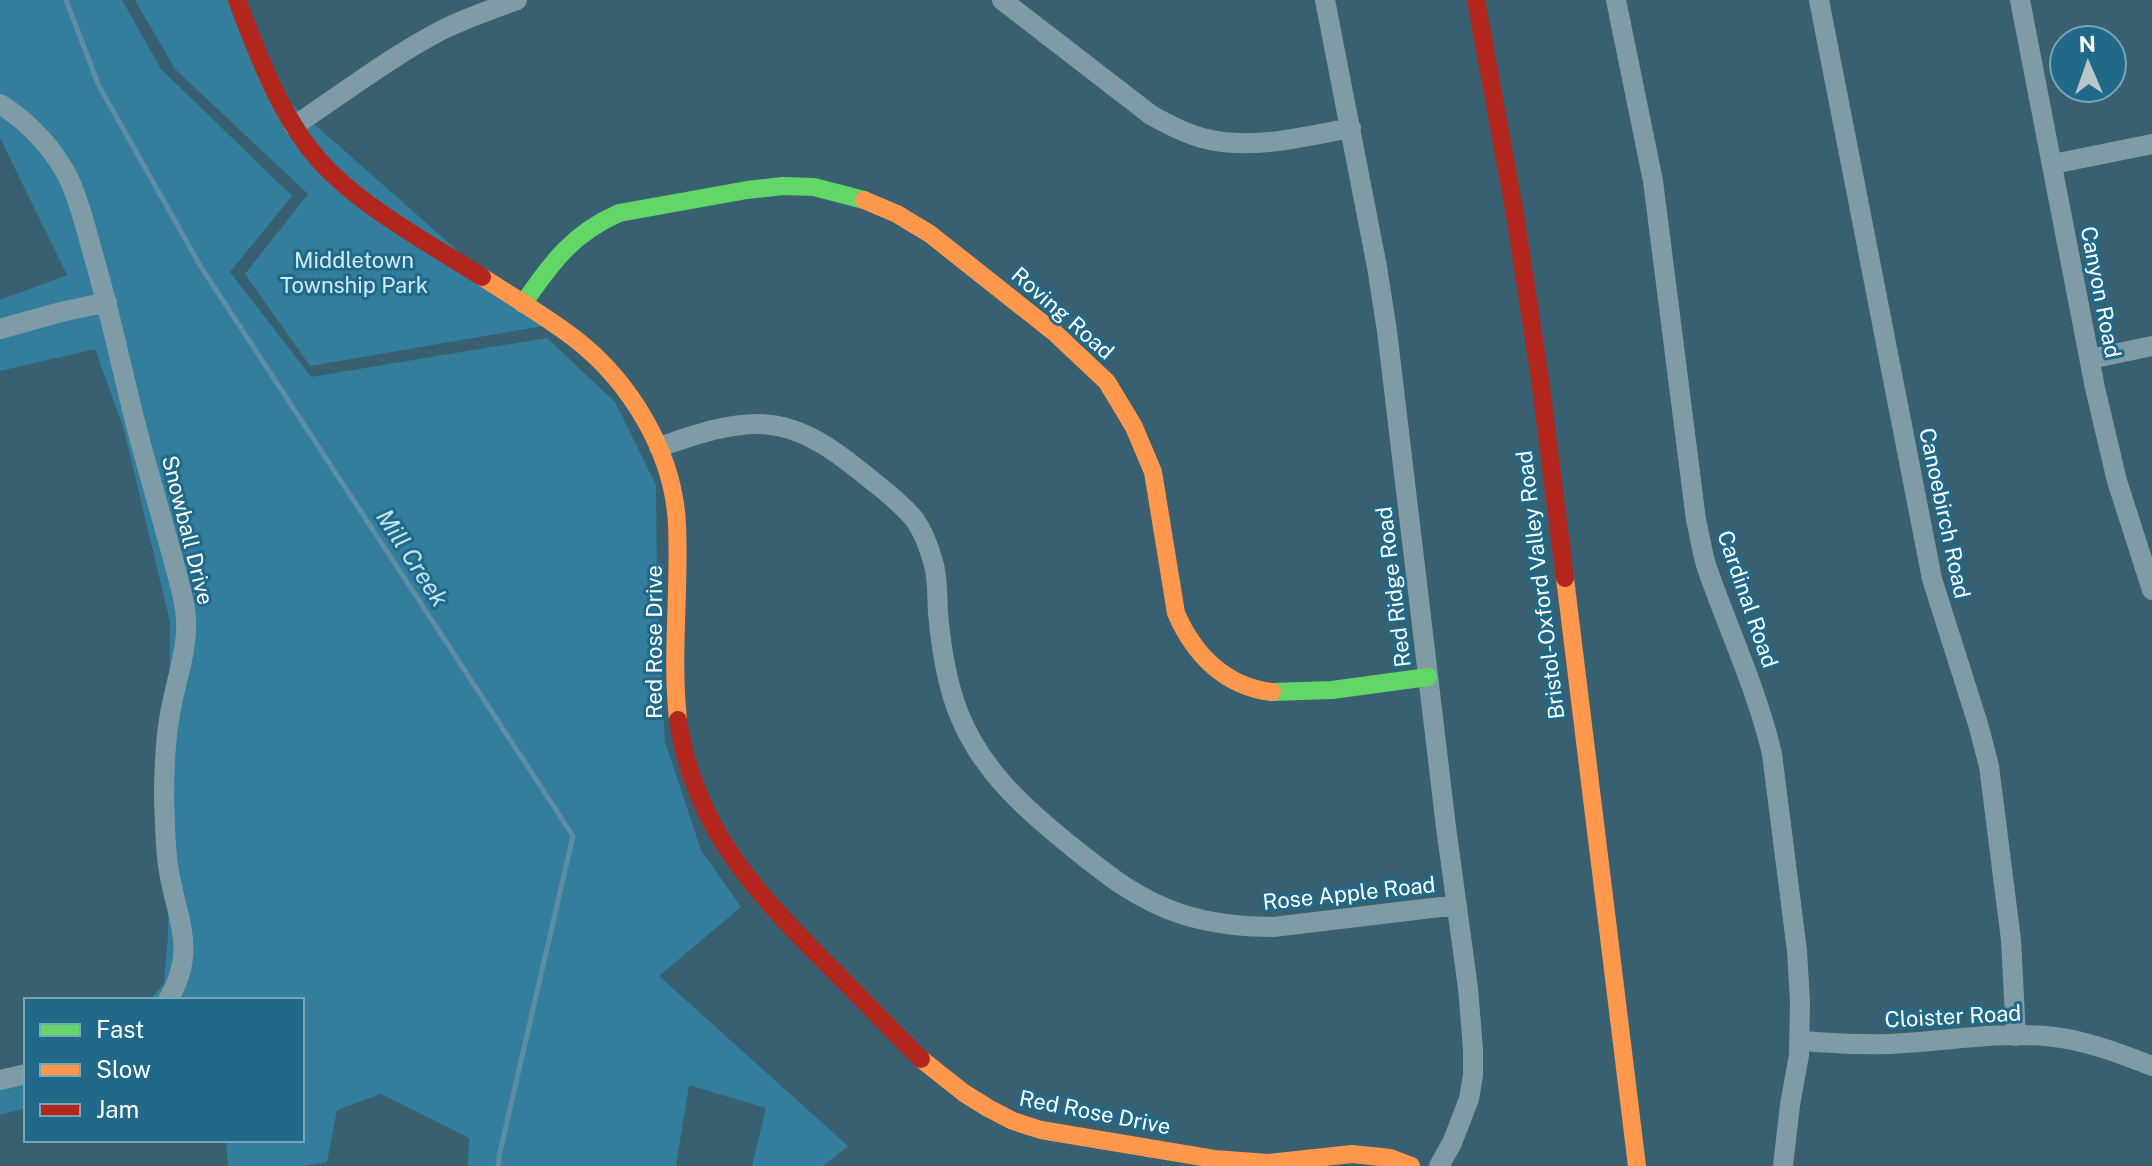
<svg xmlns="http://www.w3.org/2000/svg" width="2152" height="1166" viewBox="0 0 2152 1166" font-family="'Public Sans',sans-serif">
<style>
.green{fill:#337e9d}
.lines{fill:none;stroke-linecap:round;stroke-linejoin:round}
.stream{stroke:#5d8ea1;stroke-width:5}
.street{stroke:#7f9ba6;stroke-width:20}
.fast{stroke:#63d668;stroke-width:18}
.slow{stroke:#ff974d;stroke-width:18}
.jam{stroke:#b3261e;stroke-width:18}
.labels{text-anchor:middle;stroke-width:6;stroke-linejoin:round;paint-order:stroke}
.park-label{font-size:22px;fill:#d0ecf8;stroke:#216988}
.street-label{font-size:22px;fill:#fff;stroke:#216988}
.water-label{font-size:24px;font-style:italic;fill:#bfe4f2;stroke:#216988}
</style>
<rect width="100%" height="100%" fill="#386071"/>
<path class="green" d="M0 0H122L161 69 292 196 230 272 311 377 547 338 615 402 656 485 657 591 665 742 701 850 741 907 659 976 848 1146 823 1166H752L766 1108 689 1085 676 1166H468L469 1138 381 1094 337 1110 327 1162 303 1166H228L226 1142 232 1140H302V1000H150L164 983 168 935 170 622 124 430 95 349 0 371V300L67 275 0 138Z
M135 0H233L263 79 543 326 310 366 245 274 308 194 175 69Z
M26 1064V1108L0 1115V1073Z"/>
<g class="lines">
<path class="stream" d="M66 0 99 86 201 267 573 836 500 1152 498 1166"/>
<path class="street" d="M1002 0 1151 115C1167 124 1184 133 1202 138 1250 151 1303 137 1351 128
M1325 0 1377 267 1387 331 1446 827 1468 988 1473 1049V1075L1469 1099 1452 1143 1439 1166
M1616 0 1653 181 1696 520C1700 536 1702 553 1707 568 1729 631 1757 690 1772 754L1797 951 1800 1001 1799 1055 1790 1105 1783 1166
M1819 0 1932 579 1978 724 1989 766 2011 940 2016 1036
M2020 0 2095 388 2117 481 2152 590
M0 104C29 122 54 149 69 179 80 203 86 229 93 254 111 315 123 376 139 437 150 478 162 518 173 559 178 579 185 598 186 619 188 649 175 684 170 714 165 742 164 771 164 799 165 821 165 844 168 865 175 917 199 948 168 1000
M294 126C342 94 390 57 442 30 466 18 492 9 517 0
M2053 164 2152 144
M0 329 61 312 107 302
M2090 359 2152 346
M659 447C692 436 723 424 759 424 805 425 841 455 875 483 889 494 904 506 915 520 924 533 930 550 934 565 938 581 937 597 938 613 941 647 946 682 959 714 981 770 1025 809 1071 846 1107 875 1139 901 1184 915 1214 924 1242 927 1273 927L1457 905
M1800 1041C1835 1043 1870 1046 1905 1043 1952 1040 1998 1032 2046 1036 2082 1039 2119 1053 2152 1066
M0 1080 26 1074"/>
<path class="fast" d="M523 304C551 263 573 233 619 213L747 190 783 186 814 187 864 200
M1272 692 1332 690 1428 677"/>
<path class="slow" d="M864 200 897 214 930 234 1055 333 1107 382 1134 427 1153 472 1176 613C1194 655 1226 687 1272 692
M482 277C513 297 545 316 574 338 630 381 674 453 677 525 680 590 671 655 678 720
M1565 578 1637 1166
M921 1059 964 1093 988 1108 1013 1121 1041 1130 1214 1159 1268 1163 1352 1154 1390 1158 1411 1166"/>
<path class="jam" d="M237 0C258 55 279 113 318 159 358 205 430 244 482 277
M1476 0 1514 209 1540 379 1565 578
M678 720C695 833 762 899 840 977 867 1004 893 1032 921 1059"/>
</g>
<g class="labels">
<g class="park-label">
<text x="354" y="268">Middletown<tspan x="354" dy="25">Township Park</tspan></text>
</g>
<g class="street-label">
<text transform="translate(2101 292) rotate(79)" y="8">Canyon Road</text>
<text transform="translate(1063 313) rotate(41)" y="8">Roving Road</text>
<text transform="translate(1945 513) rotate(78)" y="8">Canoebirch Road</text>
<text transform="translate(188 530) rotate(76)" y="8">Snowball Drive</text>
<text transform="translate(1540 585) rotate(-97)" y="8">Bristol-Oxford Valley Road</text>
<text transform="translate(1393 587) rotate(-97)" y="8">Red Ridge Road</text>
<text transform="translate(1748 599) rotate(71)" y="8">Cardinal Road</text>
<text transform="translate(654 642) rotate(-90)" y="8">Red Rose Drive</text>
<text transform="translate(1349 893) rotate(-6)" y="8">Rose Apple Road</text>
<text transform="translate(1953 1016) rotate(-3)" y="8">Cloister Road</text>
<text transform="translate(1095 1112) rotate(11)" y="8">Red Rose Drive</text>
</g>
<g class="water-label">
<text transform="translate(412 558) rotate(57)" y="8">Mill Creek</text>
</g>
</g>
<rect x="24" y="998" width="280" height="144" fill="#216988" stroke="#7aa5b8" stroke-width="2"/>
<rect x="40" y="1024" width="40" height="12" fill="#63d668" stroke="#7aa5b8" stroke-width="2"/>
<text x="96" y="1038" font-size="24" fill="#ffffff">Fast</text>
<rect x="40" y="1064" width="40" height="12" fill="#ff974d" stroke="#7aa5b8" stroke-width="2"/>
<text x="96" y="1078" font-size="24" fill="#ffffff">Slow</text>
<rect x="40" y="1104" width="40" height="12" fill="#b3261e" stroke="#7aa5b8" stroke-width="2"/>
<text x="96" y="1118" font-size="24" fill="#ffffff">Jam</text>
<g transform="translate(2088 64) rotate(358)"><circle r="38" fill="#216988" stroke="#7aa5b8" stroke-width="2"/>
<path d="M0-6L14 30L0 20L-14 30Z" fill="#b9c7cd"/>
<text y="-12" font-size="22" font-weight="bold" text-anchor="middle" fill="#ffffff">N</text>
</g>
</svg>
